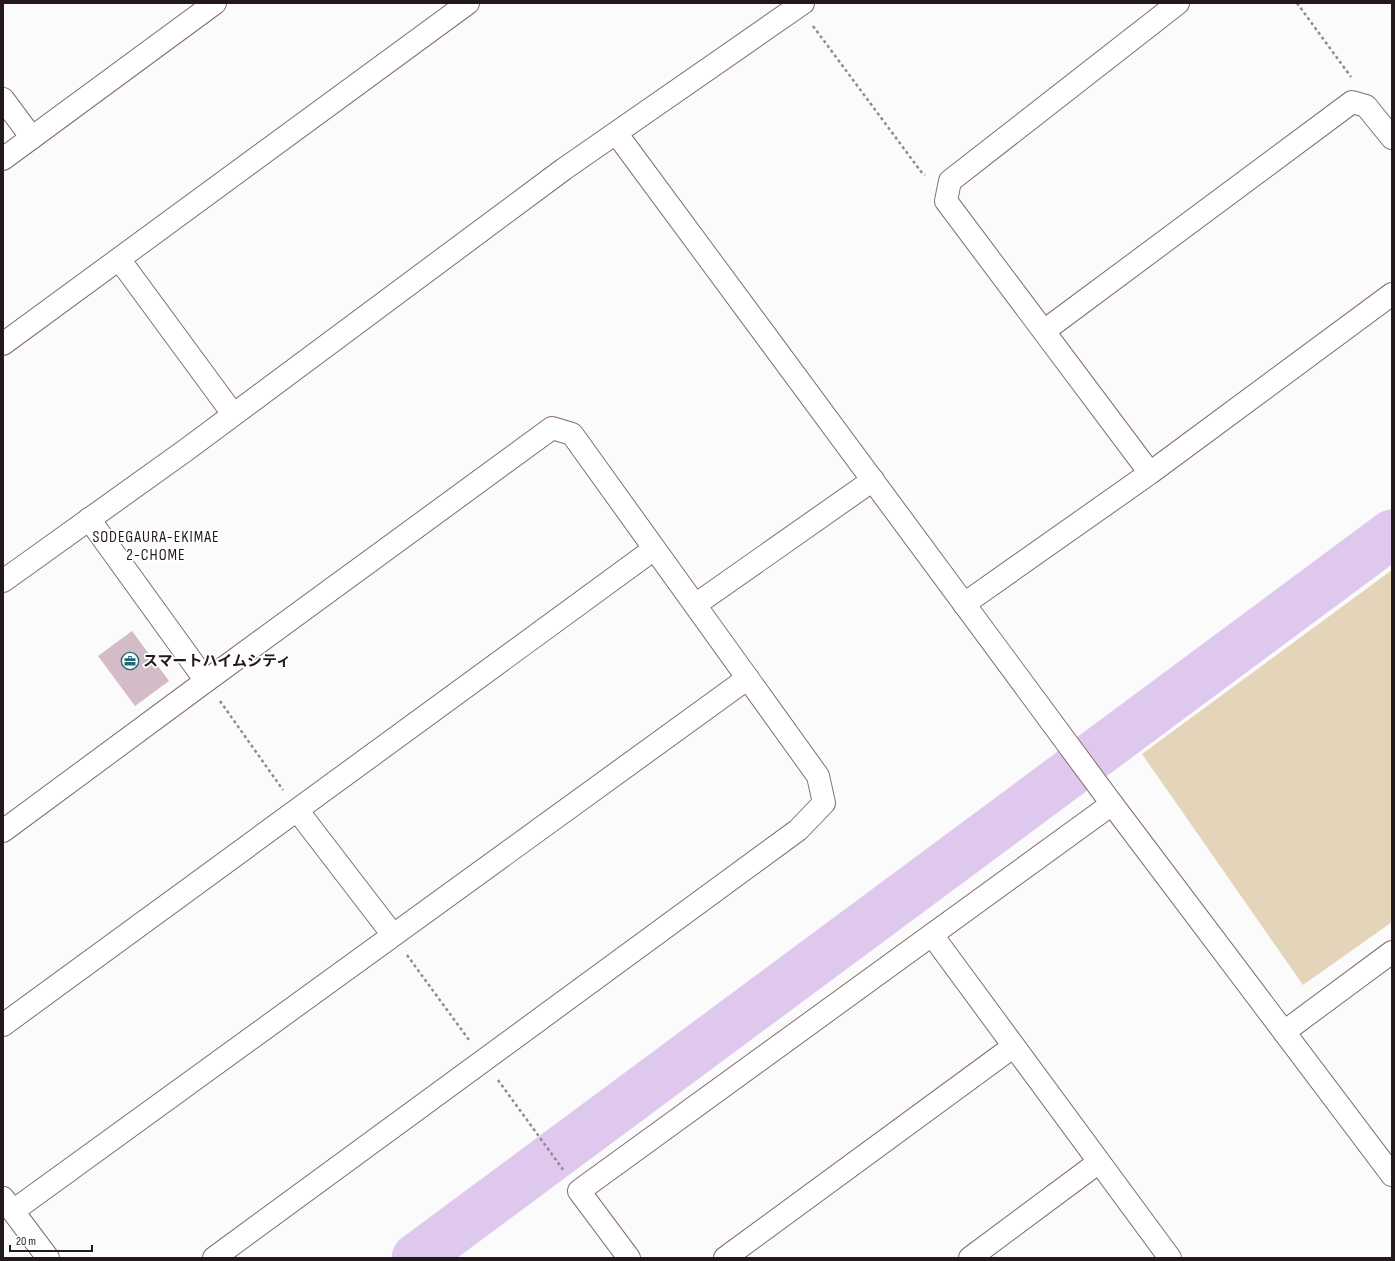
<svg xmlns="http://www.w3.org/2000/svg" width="1395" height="1261" viewBox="0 0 1395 1261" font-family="'Sofia Sans Condensed','Noto Sans JP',sans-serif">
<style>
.green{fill:#e3d4ba}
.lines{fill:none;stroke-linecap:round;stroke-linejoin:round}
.river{stroke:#dfc8ee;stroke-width:49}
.building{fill:#d4bbc8}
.minor-casing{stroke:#866c6c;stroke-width:24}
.tertiary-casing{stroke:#866c6c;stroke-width:24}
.path{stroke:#918b8c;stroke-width:2.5;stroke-dasharray:3 3;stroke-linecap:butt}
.minor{stroke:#fff;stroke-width:22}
.tertiary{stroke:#fff;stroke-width:22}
.labels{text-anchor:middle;stroke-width:3.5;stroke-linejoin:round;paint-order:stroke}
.poi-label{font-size:15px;font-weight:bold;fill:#24191a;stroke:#fff;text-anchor:start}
.neighbourhood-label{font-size:16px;letter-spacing:1px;fill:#24191a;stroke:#fff}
</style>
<rect width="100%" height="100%" fill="#fbfbfb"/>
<path class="green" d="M1392 570V922L1303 985 1142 754Z"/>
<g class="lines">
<path class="river" d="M416 1258 1392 534"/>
</g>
<path class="building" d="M132 631 169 681 135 706 98 656Z"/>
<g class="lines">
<defs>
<path id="minor" d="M3 99 32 138
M3 159 215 3
M119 259 233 414
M1044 331 1352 102 1366 106 1392 138
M3 344 468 3
M1150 473 946 201 950 181 1178 3
M89 519 206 681
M964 604 1150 473 1392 294
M695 605 873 480
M297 810 393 935
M3 831 206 681 552 428 572 434 818 776 824 803 798 830 214 1258
M932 935 1170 1258
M3 1025 654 549
M1284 1032 1392 952
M3 1198 48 1258
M13 1211 748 678
M629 1258 579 1191 1112 804
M725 1258 1014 1046
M970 1258 1099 1162"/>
<path id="tertiary" d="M616 133 1112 804 1392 1175
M3 581 186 450 564 169 803 3"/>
</defs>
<use href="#minor" class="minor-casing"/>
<use href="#tertiary" class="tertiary-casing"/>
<path class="path" d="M1297 3 1351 77
M813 26 922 173 925 175
M220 701 283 790
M407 955 469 1040
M498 1080 564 1171"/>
<use href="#minor" class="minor"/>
<use href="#tertiary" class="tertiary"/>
</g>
<defs>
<symbol id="office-ring" viewBox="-11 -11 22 22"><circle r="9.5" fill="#fff" stroke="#216877" stroke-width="1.5"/><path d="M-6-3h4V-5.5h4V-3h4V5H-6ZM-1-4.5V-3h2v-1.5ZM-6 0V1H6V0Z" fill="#216877"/></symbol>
</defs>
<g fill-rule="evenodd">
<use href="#office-ring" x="120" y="651" width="20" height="20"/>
</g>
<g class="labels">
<g class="poi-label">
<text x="143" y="666">スマートハイムシティ</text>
</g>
<g class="neighbourhood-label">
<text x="156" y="542">SODEGAURA-EKIMAE<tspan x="156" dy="18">2-CHOME</tspan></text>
</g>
</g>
<rect width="1395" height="1261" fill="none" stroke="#24191a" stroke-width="8"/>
<path d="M10 1245v6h82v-6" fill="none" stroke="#24191a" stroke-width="2"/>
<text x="16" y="1245" font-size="12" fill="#24191a" stroke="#ffffff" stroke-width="3" paint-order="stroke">20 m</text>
</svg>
